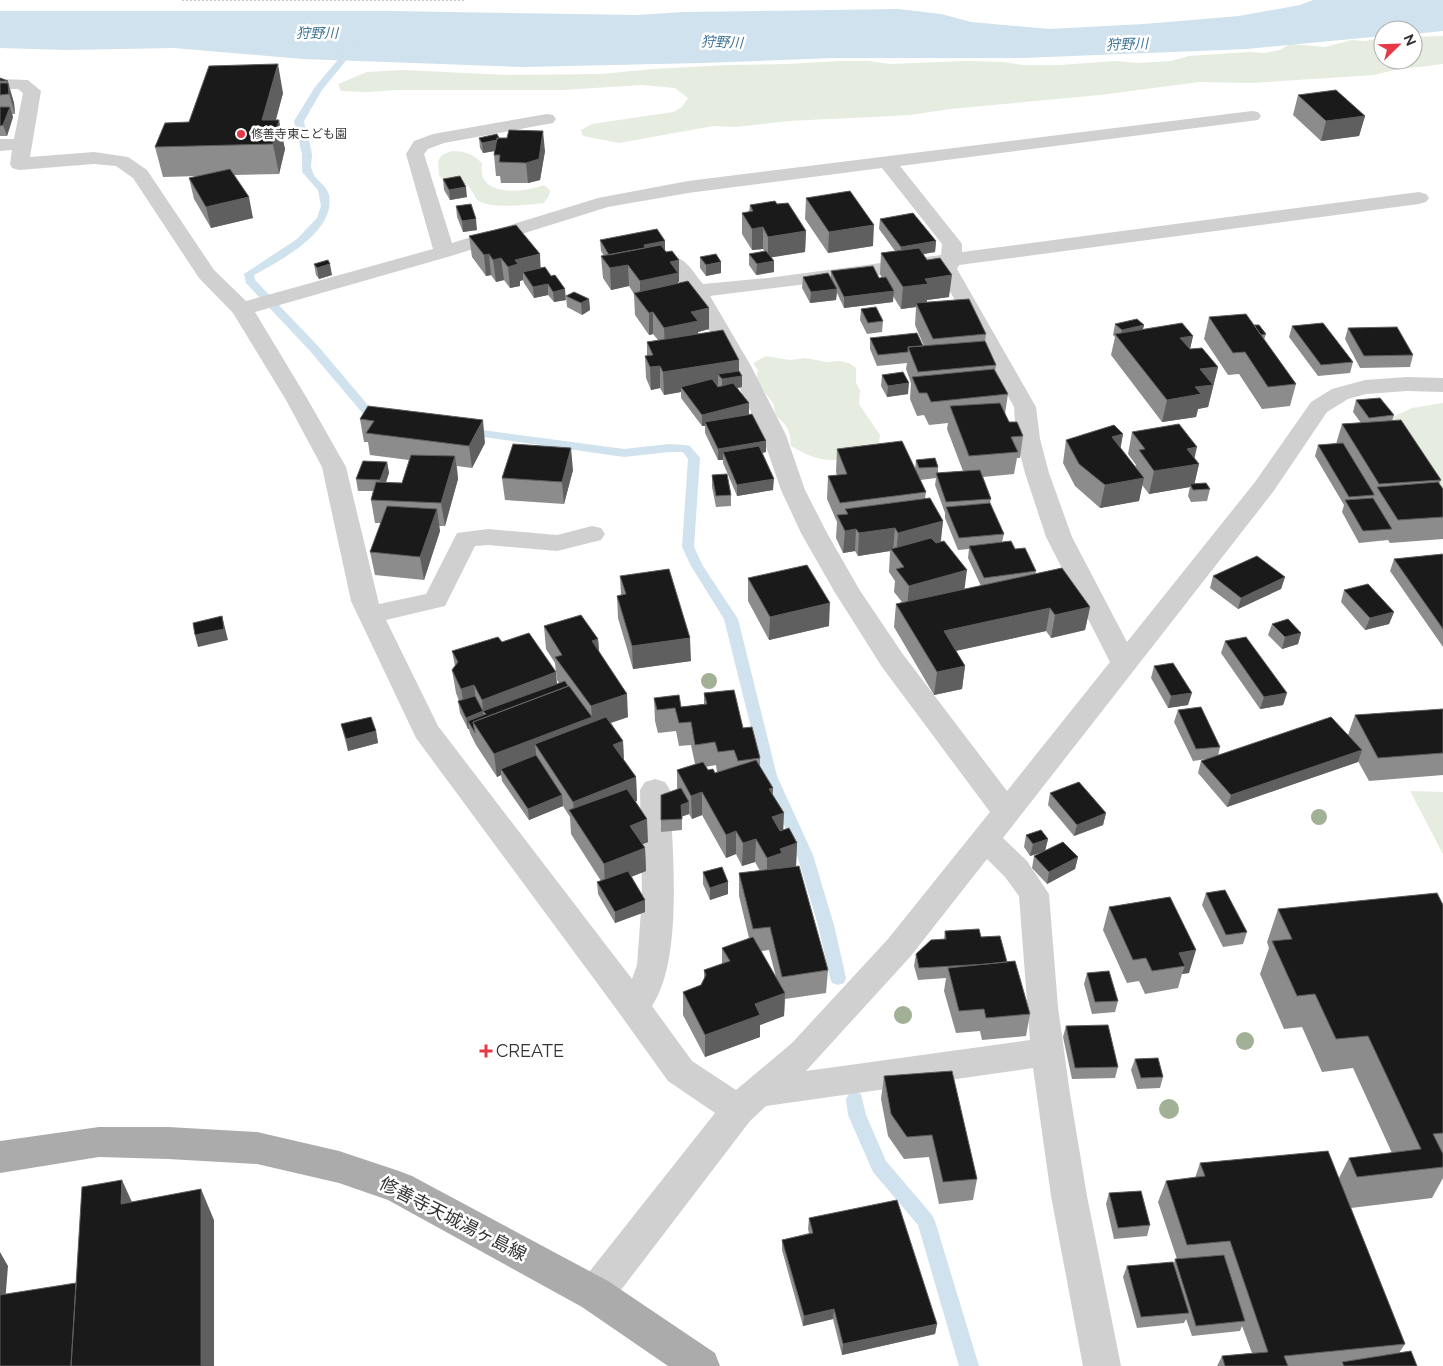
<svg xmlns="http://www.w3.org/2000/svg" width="1443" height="1366" viewBox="0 0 1443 1366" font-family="Raleway,'Noto Sans JP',sans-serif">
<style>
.green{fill:#e6ecdf}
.water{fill:#cfe2ee}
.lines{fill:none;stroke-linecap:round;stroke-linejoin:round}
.stream{fill:#cfe2ee;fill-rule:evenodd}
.path{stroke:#cdcdcd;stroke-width:2;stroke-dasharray:2 2;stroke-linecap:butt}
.minor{fill:#d0d0d0;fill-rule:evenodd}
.major{fill:#ababab;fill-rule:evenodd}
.tree{fill:#a2b095}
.wall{fill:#8c8c8c;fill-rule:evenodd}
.shaded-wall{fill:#5f5f5f}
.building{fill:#1a1a1a;stroke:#5f5f5f}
.poi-dot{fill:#e63946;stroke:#fff;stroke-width:2}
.labels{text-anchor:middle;stroke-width:5;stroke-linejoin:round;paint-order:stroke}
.far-poi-label{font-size:12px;fill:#333;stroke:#fff;text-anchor:start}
.far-water-label{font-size:14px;font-style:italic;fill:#3f7597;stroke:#fff}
.near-poi-label{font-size:18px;fill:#333;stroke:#fff;text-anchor:start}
.near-street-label{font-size:18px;fill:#333;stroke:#fff}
</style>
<rect width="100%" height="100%" fill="#fff"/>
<path class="green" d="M1443 36V64L1394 70 1374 75 1252 83 1199 82 1100 95 950 109 910 115 789 121 736 127 713 126 619 143 583 136 581 130 592 124 673 112 682 107 688 98 675 88 642 85 562 90H396L368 92 341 91 338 84 367 72 403 70 508 75 601 74 653 69 729 65 787 64 841 61H868L890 64 965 61 1004 62 1023 65H1060L1116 61 1137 63 1171 61 1189 56 1248 52 1265 53 1280 50 1290 44 1325 47 1352 40 1365 41 1383 38V60H1413V37Z
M452 151C465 151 473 154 482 163 476 198 523 193 544 185L550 190 549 196 544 203C529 205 490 209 479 201 473 197 473 189 467 185 458 178 449 185 439 176L438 161 442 155Z
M766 356 790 360 805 358 827 362 840 361 849 363 856 368V383L860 390 859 404 880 435 878 449C840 460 828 468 791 446 790 430 788 426 776 416L773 403 756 381 758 370 753 363Z
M1443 403V501L1395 430 1393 417 1412 408Z
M1410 791 1443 792V854Z"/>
<path class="water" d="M1313 0H1443V31L1413 34V30H1383V36L1247 49 1022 58H834L702 63 522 67 303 59 174 48 68 50 0 48V11H389L637 15 684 12 898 9 941 14 971 22 1049 29 1144 24 1239 16 1300 5Z"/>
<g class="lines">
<path class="stream" d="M351 44 358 46 322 90 304 121C306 132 311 144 312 155 312 160 310 166 312 170 314 180 327 185 329 195 336 232 281 260 254 275L255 280 318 346 378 417 383 419 385 421 379 424 370 422 310 351 246 283 244 274 297 239 317 218 321 206 318 190 302 172V154L294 121 315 87Z
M467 428 624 449 669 444 686 445 690 446 700 458 694 547 703 566 738 619 777 776 813 855 834 925 846 978 844 983 838 985 832 983 830 978 818 925 797 855 763 776 724 619 691 566 682 547 688 459 683 452H669L624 457 463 434 461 432Z
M855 1092 861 1094 866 1115 886 1161 932 1215 935 1221 979 1366H959L918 1225 873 1172 848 1115 846 1099 849 1094Z"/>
<path class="path" d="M182 0H466"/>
<path class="minor" d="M0 79 28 80 41 91 30 157 94 152 128 157 147 170 214 270 246 301 433 249 406 154 414 141 433 134 547 114 553 115 556 119 553 123 444 143 428 149 424 154 452 243 598 198 688 181 1252 111 1258 112 1261 116 1258 120 900 166 959 240 962 244V252L1419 192 1426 194 1429 198 1426 202 1419 204 959 265 957 269 1036 407 1040 439 1049 473 1072 537 1127 642 1255 482 1311 402 1332 389 1365 380 1407 377 1443 378V392L1407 391 1366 394 1348 399 1327 412 1273 492 1003 838 1027 861 1049 894 1058 1007 1070 1094 1087 1196 1121 1366H1083L1051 1196 1033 1068 766 1106 750 1121 608 1307 595 1312 582 1307 576 1294 582 1281 715 1113 668 1081 617 1010 416 738 351 601 322 467 286 400 233 313 199 278 133 178 116 166 94 164 19 170 12 168 10 164 12 150 0 151V139H14L23 93 18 89H0ZM882 168 942 244 941 255 768 278 703 284C693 272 684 253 667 258L664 262 688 293 729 366 762 435 781 490 801 533 834 591 882 667 990 812 888 939 792 1043 736 1090 692 1061 652 1006C684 958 672 848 670 790L665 782 655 779 645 782 640 790 642 897 637 965 632 979 438 726 386 620 445 606 475 546 488 545 557 551 601 540 605 534 601 528 592 526 557 535 488 529 457 533 426 594 379 604 346 467 308 400 255 312 451 256 608 207 688 193ZM937 268 1014 407 1016 439 1025 473 1046 537 1110 662 1007 791 902 653 859 589 827 533 805 490 786 435 751 366 710 296ZM987 859 1005 877 1019 896 1030 1040 806 1071 910 957Z"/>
<path class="major" d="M99 1127H168L257 1132 339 1151 399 1171 412 1176 608 1281 715 1353 720 1366H668L582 1307 388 1200 339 1183 257 1164 168 1159 99 1157 0 1173V1141Z"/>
</g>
<g class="tree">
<circle cx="709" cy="681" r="8"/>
<circle cx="1319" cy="817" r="8"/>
<circle cx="903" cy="1015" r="9"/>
<circle cx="1245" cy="1041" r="9"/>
<circle cx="1169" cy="1109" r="10"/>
</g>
<path class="wall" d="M0 78 8 81 14 103 15 114H12L13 117 7 136H0Z
M283 93 276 120 285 149 279 174 234 175 253 218 211 228 194 199 189 178 199 176 163 177 155 147 189 122Z
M1298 95 1365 116 1359 136 1321 141 1293 115Z
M479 138H499L545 151 540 180 528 183H501L500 176H496L494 155V151L483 153 480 148Z
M443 179 467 197 450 200 444 190Z
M806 198 873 246 828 253 805 219Z
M777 204 806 231 805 252 771 257 774 272 756 275 749 265V254L764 251 763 249 752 250 742 234V213L749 212 750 205Z
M456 206 477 230 463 232 457 217Z
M880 219 936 241 935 252 923 254 949 297 927 300V302L986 334 985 341 996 365 995 371 1008 394 1005 414 1009 422 1023 436 1020 458H1017L1014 474 983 477 991 499 990 503 1004 534 1002 542 1015 549 1036 571 1035 574 1090 607 1085 630 1051 638 1046 631 956 651 965 666 962 689 934 695 894 627 896 604 902 602 894 592 895 581 889 572 890 551 858 556 855 551 843 553 836 538 837 522 827 499 828 476 837 475 836 472 837 449 915 469 916 460 938 467V473L963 471 947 429 948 423 929 425 924 415 917 416 910 399 911 383 906 369 907 363 877 366 870 349V338L924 346 915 325 916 307 901 309 893 296V302L844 308 837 293 836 300 810 303 802 288 803 277 831 278V271L879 278H882L880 274 881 253 895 251 879 229ZM936 478 935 485 945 513V518L958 550 969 549 968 558 981 586 964 589 941 542 943 521 925 498 926 492 920 480Z
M469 236 541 268 566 300 554 302 548 295 534 298 524 283 523 280 520 281V286L510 288 504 280 496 282 491 275 486 276 472 257Z
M600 240 665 241V250L666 252 679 260V282H678V284L709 308V329L698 332V334L739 360V371L742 387 737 388 749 403V414L743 416 766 452 762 453 773 490 737 496 723 463V460H718L705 433V426H702L681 398V392L664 395 660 388 651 390 646 378 645 356H647V342L658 340 653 334 649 335 635 315 634 294 629 286 611 290 603 278 601 256H604L601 251Z
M700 257 721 273 706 276 700 268Z
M314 264 332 275 319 279 316 275Z
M566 296 589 299 590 310 582 315 567 307Z
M861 309 883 321 882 332 867 334 860 320Z
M1209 317 1254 325 1266 334 1264 340 1296 384 1290 406 1262 409 1239 374 1228 375 1204 339Z
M1115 324 1144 325 1143 329 1193 336 1190 349 1218 367 1208 407 1198 409 1196 417 1162 422 1111 355 1115 337 1113 335Z
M1292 326 1353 362 1350 373 1318 376 1289 337Z
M1348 328 1413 355 1410 367 1360 368 1345 339Z
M882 375 908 394 887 397 881 386Z
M1356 400 1394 415 1392 421 1441 480 1439 484 1443 489V539L1390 543 1388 540 1359 543 1342 512 1344 505 1315 456 1318 445 1336 444 1342 424 1361 423 1353 412Z
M368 406 485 443 472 468 457 466 458 479 445 526H439L440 531 424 580 375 575 370 552 381 523H375L371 500 373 491H358L356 479 387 462 389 473 386 483H402L409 460 370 455 368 442H364L360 419Z
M1132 432 1194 458 1199 464 1194 484 1210 489 1207 501 1191 502 1188 496 1190 487 1149 494 1142 485 1139 501 1100 508 1075 486 1063 463 1066 440 1123 434 1120 448 1135 467 1136 465 1128 454Z
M573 470 564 504 505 500 502 478Z
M712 475 731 495V506L716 507 712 487Z
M1443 554V647L1390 571 1394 559Z
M620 576 691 661 633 669 618 618 617 596 621 595Z
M1213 576 1285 577 1281 589 1238 609 1210 588Z
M748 578 829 626 769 640 748 601Z
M1344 590 1394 612 1389 624 1365 630 1341 602Z
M1272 624 1301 633 1298 644 1282 649 1268 635Z
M544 626 598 639 599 651 628 717 611 723 623 741 624 761 636 777 637 801H635L648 842 642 844 645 848 646 871 631 877 645 900V912L615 923 598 894 597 882 601 881 571 834 570 817 563 806 529 820 502 781 501 775 497 777 476 745 470 733 469 729H468L460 713 458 701H459L456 693 452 670 455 666 452 651 502 642 557 684 559 683 557 680 555 663 546 649Z
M1225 641 1287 693 1283 705 1260 709 1221 653Z
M1154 666 1188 705 1168 708 1151 678Z
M704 693 743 728 760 758V766L773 795 783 830 797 843 796 866 828 970 826 993 785 999 784 1016 760 1025V1037L705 1057 683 1015V992L701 985 704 979V970L722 964V948L749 938 739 896V873L760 871 755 862 742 866 736 854 726 858 702 815 692 819 689 814 682 816V830L661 832V820L677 789V770L695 764 691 745 679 746 676 731 658 733 655 721 654 698 681 707 704 704ZM716 765 717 773H715L708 770 705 767ZM769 950 776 977 761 951Z
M1443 709V775L1369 781 1358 761V762L1227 807 1198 773 1201 761 1207 759 1193 761 1174 722 1178 710 1220 747 1218 756 1348 735 1355 715Z
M341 724 376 731 378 743 348 751 344 736Z
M1050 793 1106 813 1103 825 1074 836 1048 805Z
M1026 835 1048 839 1045 851 1078 857 1075 869 1047 884 1032 868 1034 856 1044 852 1030 856 1024 847Z
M703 872 728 882V894L710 900 703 884Z
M1206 893 1247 932 1243 944 1223 947 1202 905Z
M1170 897 1189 973 1182 974 1178 988 1145 994 1139 981 1127 983 1103 930 1109 907Z
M1443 905V1178L1432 1198 1351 1208 1405 1344 1399 1353 1417 1366H1217L1222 1356 1252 1353 1242 1326 1240 1331 1192 1336 1186 1319 1184 1323 1137 1328 1123 1277 1127 1266 1174 1263 1175 1259H1177L1158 1202 1166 1181 1195 1178 1200 1163 1339 1178 1349 1158 1392 1153 1353 1068 1322 1072 1302 1027 1284 1029 1260 974 1269 948 1267 942 1278 909Z
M945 931 981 937 1007 962 1030 1014 1026 1036 982 1040 980 1031 956 1033 944 991 946 978 918 980 914 966 916 954 944 939Z
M1087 973 1118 1001 1115 1012 1092 1014 1084 984Z
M1066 1026 1118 1067 1115 1078 1072 1079 1063 1037Z
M1135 1059 1163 1077 1160 1088 1137 1089 1131 1070Z
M884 1076 977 1179 973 1200 939 1204 929 1157 904 1159 888 1136 881 1099Z
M1109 1193 1150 1225 1147 1236 1114 1239 1106 1204Z
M809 1218 937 1324 935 1334 842 1355 833 1319 803 1326 782 1250V1240L809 1233 808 1229Z"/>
<path class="shaded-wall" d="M278 64 283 93 269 144 262 120Z
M8 83 14 103 15 114 9 94Z
M10 107 13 117 7 136 3 125Z
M1365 116 1359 136 1321 141 1326 121Z
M279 120 285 149 279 174 273 144Z
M543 131 545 151 540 180 528 183 526 163Z
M500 139 501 150 483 153 482 143Z
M466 187 467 197 450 200 449 190Z
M249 197 253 218 211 228 206 207Z
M476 219 477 230 463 232 462 221Z
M874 225 873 246 828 253 829 232Z
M763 227V249L752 250V229Z
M806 231 805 252 768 258V237Z
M665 241V252L628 265 629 286 611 290 610 268 644 245Z
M936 241 935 252 901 258V247Z
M489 254 491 275 486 276 484 255Z
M540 254 541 276 523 272V280L520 281V286L510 288 508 267 515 260Z
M501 258 504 280 496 282 493 260Z
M679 260V282H678L679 295 640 301V281L670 262Z
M774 261V272L756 275 757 264Z
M721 262V273L706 276V265Z
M330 264 332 275 319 279 317 268Z
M952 275 949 297 927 300 926 305 916 303V307L901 309 903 287 925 279Z
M548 284V295L534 298 533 287Z
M565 289 566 300 554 302 553 292Z
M837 289 836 300 810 303 811 292Z
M894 291 893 302 844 308V297Z
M589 299 590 310 582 315 581 303Z
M709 308V329L698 332V342L665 350 664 328 691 312Z
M653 312V334L649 335V313Z
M1144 325 1141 336 1120 340 1122 330Z
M1193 336 1188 358 1180 338Z
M739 360V376H742V387L722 391V379L718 374V385L684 391 681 387V392L664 395 663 372Z
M660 366V388L651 390 650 367Z
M1218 367 1208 407 1198 409 1196 417 1162 422 1167 400 1200 369Z
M909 383 908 394 887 397 888 386Z
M749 403V414L707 425 705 422V426H702V415Z
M483 420 485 443 472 468 469 446Z
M1123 434 1119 457 1112 437Z
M766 441V452L726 459 723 452V460H718V449Z
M1197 447 1193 465 1199 464 1194 486 1190 484V487L1149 494 1154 471 1187 449Z
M571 448 573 470 564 504 562 482Z
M455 456 458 479 445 526 441 503Z
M387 462 389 473 382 492 380 480Z
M1144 478 1139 501 1100 508 1105 485Z
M774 479 773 490 737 496V485Z
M437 509 440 531 424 580 420 557Z
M943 521 940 544 896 556 898 533Z
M895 528 893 550 891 549 890 551 858 556 859 533Z
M856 529 855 551 843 553 845 531Z
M967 570 964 593 907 609 909 586Z
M1285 577 1281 589 1238 609 1241 598Z
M830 603 829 626 769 640 770 617Z
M1090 607 1085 630 1051 638 1055 615Z
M1050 608 1046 631 941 654 944 631Z
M1394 612 1389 624 1365 630 1370 618Z
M222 616 228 640 198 647 195 635Z
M1301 633 1298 644 1282 649 1285 637Z
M690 638 691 661 633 669 632 646Z
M598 639 600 662 592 641Z
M965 666 962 689 934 695 937 672Z
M556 672 558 695 483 711 485 723 468 721 469 729H468L466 718 483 711 482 700Z
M474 685 477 708 465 712 461 689Z
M1192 693 1188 705 1168 708 1171 696Z
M1287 693 1283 705 1260 709 1264 697Z
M627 694 628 717 592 729 535 744 537 762 501 769V775L497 777 494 754 592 717V718L591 706Z
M376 731 378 743 348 751 346 739Z
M623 741 624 764 613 745Z
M1362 750 1358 762 1227 807 1231 795Z
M636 777 637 801 578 824 575 819 573 802Z
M773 788 772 811 769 789Z
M702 792V815L692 819 691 796Z
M562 795 563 806 529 820 528 809Z
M689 802V814L681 817V805Z
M784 813 783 836 772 817Z
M1106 813 1103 825 1074 836 1077 825Z
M647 819 648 842 631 849 630 826Z
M736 831V854L726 858V835Z
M756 839 755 862 742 866 743 843Z
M1048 839 1045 851 1030 856 1033 844Z
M797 843 796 866 767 881V858L780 849Z
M645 848 646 871 605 887 604 864Z
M1078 857 1075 869 1047 884 1049 872Z
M728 882V894L710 900V888Z
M645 900V912L615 923V912Z
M1196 950 1189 973 1182 974 1185 966 1179 953Z
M785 993 784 1016 760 1025V1037L705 1057V1035L755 1004Z
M122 1180 136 1211 121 1204Z
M201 1189 214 1220V1366H201Z
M0 1252 8 1266 0 1365Z
M834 1309 833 1319 803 1326 804 1316Z
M937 1324 935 1334 842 1355 843 1344Z"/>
<path class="building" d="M278 64 262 120H279L273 144 155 147 165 123 189 122 209 66Z
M0 78 8 81H0Z
M0 83H8L9 94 0 95Z
M1336 90 1365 116 1326 121 1298 95Z
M0 107H10L3 125 0 126Z
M509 130 543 131 539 159 526 163 499 162 500 155H494L497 138H507Z
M497 134 499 138H497V140L482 143 479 138Z
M230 169 249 197 206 207 189 178Z
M460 176 466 187 449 190 443 179Z
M850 191 874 225 829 232 806 198Z
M775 201 777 204 788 203 806 231 768 237 763 227 752 229 742 213 753 211 750 205Z
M471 204 476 219 462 221 456 206Z
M913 213 936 241 901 247 880 219Z
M516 225 540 254 515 260 518 264 508 267 501 258 493 260 489 254 484 255 469 236Z
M657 229 665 241 644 245 645 248 609 255 600 240Z
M661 245 666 252 672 251 679 260 670 262 678 273 640 281 628 265 610 268 601 256Z
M919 248 927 260 940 258 952 275 925 279 928 284 903 287 881 253Z
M766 251 774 261 757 264 749 254Z
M716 254 721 262 706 265 700 257Z
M328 260 330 264 317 268 314 264Z
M873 266 879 278 886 277 894 291 844 297 831 271Z
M545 267 551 276 555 275 565 289 553 292 548 284 533 287 523 272Z
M828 273 837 289 811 292 803 277Z
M688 281 709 308 691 312 698 321 664 328 653 312 649 313 634 293Z
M574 292 589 299 581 303 566 296Z
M969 299 986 334 933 339 916 303Z
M876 307 883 321 868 323 861 309Z
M1246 314 1296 384 1268 387 1245 352 1233 353 1209 317Z
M1137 319 1144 325 1122 330 1115 324Z
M1182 323 1193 336 1180 338 1190 349 1202 348 1218 367 1200 369 1213 385 1195 387 1201 394 1167 400 1115 334Z
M1323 323 1353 362 1321 365 1292 326Z
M1254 325H1259L1266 334 1261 335Z
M1397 327 1413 355 1364 356 1348 328Z
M723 330 739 360 663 372 660 366 650 367 645 356 653 355 647 342Z
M917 333 923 346 908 347V352L878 355 870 338Z
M985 341 996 365 918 372 908 347Z
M994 369 1008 394 931 402 927 393H919L912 377Z
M739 371 742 376 722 379 718 374Z
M903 372 909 383 888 386 882 375Z
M712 379 718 387 733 383 749 403 702 415 681 387Z
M1380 398 1394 415 1369 418 1356 400Z
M1000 403 1009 422H1017L1023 436 1011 437 1018 452 969 456 950 406Z
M368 406 483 420 469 446 366 433 374 421 360 419Z
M752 414 766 441 718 449 705 422Z
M1401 420 1441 480 1379 484 1342 424Z
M1179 424 1197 447 1187 449 1199 464 1154 471 1139 450 1145 449 1132 432Z
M1114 425 1123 434 1112 437 1144 478 1105 485 1079 464 1066 440Z
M902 441 926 492 840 503 828 476 847 474 837 449Z
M1343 443 1374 494V495L1349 497 1318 445Z
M513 444 571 448 562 482 502 478Z
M759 446 774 479 737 485 723 452Z
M411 455 455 456 441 503 371 500 376 482 402 483Z
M935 458 938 467 919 468 916 460Z
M363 461 387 462 380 480 356 479Z
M980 470 991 499 946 502 936 473Z
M727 474 731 495 716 496 712 475Z
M1438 482 1443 489V517L1398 520 1377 487Z
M1206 483 1210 489 1193 490 1190 484Z
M930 498 943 521 898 533 895 528 859 533 856 529 845 531 837 515 848 514 845 509Z
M1373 498 1392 529 1363 531 1345 500Z
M990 503 1004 534 959 538 946 507Z
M387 506 437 509 420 557 370 552Z
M931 538 936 543 944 541 967 570 909 586 896 569 904 567 891 549Z
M1011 541 1015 549 1025 548 1036 571 984 578 969 546Z
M1443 554V629L1394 559Z
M1257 556 1285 577 1241 598 1213 576Z
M807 565 830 603 770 617 748 578Z
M1062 568 1090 607 1055 615 1050 608 944 631 965 666 937 672 896 604Z
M669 569 690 638 632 646 617 596 626 594 620 576Z
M1368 584 1394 612 1370 618 1344 590Z
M581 615 598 639 592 641 627 694 591 706 555 657 562 655 544 626Z
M222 616 224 629 195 635 193 623Z
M1288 619 1301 633 1285 637 1272 624Z
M529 633 556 672 482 700 474 685 461 689 452 670 458 662 452 651 498 637 502 642Z
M1246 637 1287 693 1264 697 1225 641Z
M1173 663 1192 693 1171 696 1154 666Z
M565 681 568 686 473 722 475 733 468 721 486 714 483 711Z
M569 686 592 717 494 754 473 722Z
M734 690 743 728 752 727 760 758 738 761 734 750 718 752 715 742 695 745 691 722 679 723 675 708 657 710 654 698 679 695 681 707 707 704 704 693Z
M475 696 483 711 466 718 458 701Z
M1201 707 1220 747 1196 749 1178 710Z
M1443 709V753L1378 758 1355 715Z
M371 717 376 731 346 739 341 724Z
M606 717 623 741 613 745 636 777 573 802 535 744Z
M1331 717 1362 750 1231 795 1201 761Z
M536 755 562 795 528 809 501 769Z
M756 760 773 788 769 789 784 813 772 817 780 831 789 828 797 843 780 849 782 853 767 858 756 839 743 843 736 831 726 835 702 792 691 796 677 770 703 762 708 770 713 769 715 773Z
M1079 782 1106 813 1077 825 1050 793Z
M681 788 689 802 681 805 682 819 661 820V795Z
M627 789 647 819 630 826 645 848 604 864 569 810Z
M1041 830 1048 839 1033 844 1026 835Z
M1063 842 1078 857 1049 872 1034 856Z
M799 866 828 970 782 977 770 927 753 929 739 873Z
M722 867 728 882 710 888 703 872Z
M628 871 645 900 615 912 597 882Z
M1225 890 1247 932 1226 935 1206 893Z
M1437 893 1443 905V1133L1433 1134 1443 1154V1167L1357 1177 1349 1158 1421 1149 1368 1036 1336 1039 1315 994 1297 996 1272 941 1292 939 1278 909Z
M1170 897 1196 950 1179 953 1185 966 1152 971 1146 958 1133 960 1109 907Z
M979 929 981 937 1000 936 1007 962 987 964 919 968 916 954 931 940 946 939 945 931Z
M753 937 785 993 755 1004 760 1015 705 1035 683 992 701 985 706 975 704 970 730 961 722 948Z
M1015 961 1030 1014 986 1018 984 1009 959 1011 948 968Z
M1109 971 1118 1001 1095 1002 1087 973Z
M1108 1025 1118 1067 1075 1068 1066 1026Z
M1158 1058 1163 1077 1141 1078 1135 1059Z
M952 1071 977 1179 943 1182 932 1135 907 1137 891 1114 884 1076Z
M1328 1151 1405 1344 1284 1356 1288 1366H1225L1222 1356 1268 1352 1230 1241 1187 1245 1166 1181 1205 1176 1200 1163Z
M122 1180 121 1204 201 1189V1366H71L82 1187Z
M1141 1191 1150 1225 1118 1228 1109 1193Z
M897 1200 937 1324 843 1344 834 1309 804 1316 782 1240 813 1233 809 1218Z
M1224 1255 1245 1321 1196 1326 1175 1259Z
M1173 1262 1189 1313 1141 1317 1127 1266Z
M76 1283 71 1366H0V1295Z
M1411 1351 1417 1366H1344L1342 1362Z"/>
<g class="poi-dot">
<circle cx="241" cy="134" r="5"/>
<path d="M483.5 1043.5h5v5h5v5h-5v5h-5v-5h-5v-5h5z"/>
</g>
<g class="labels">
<g class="far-poi-label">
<text x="251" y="138">修善寺東こども園</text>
</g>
<g class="far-water-label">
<text x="317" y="38">狩野川</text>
<text transform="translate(722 42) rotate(2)" y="5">狩野川</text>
<text transform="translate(1127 44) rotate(-2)" y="5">狩野川</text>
</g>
<g class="near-poi-label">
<text x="496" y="1057">CREATE</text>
</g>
<g class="near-street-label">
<text transform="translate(453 1219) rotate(27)" y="6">修善寺天城湯ヶ島線</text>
</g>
</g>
<g transform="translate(1398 45) rotate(67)"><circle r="24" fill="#ffffff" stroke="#adadad"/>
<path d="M0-4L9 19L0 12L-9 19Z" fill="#e63946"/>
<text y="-8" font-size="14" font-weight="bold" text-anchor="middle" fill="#333333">N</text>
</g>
</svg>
